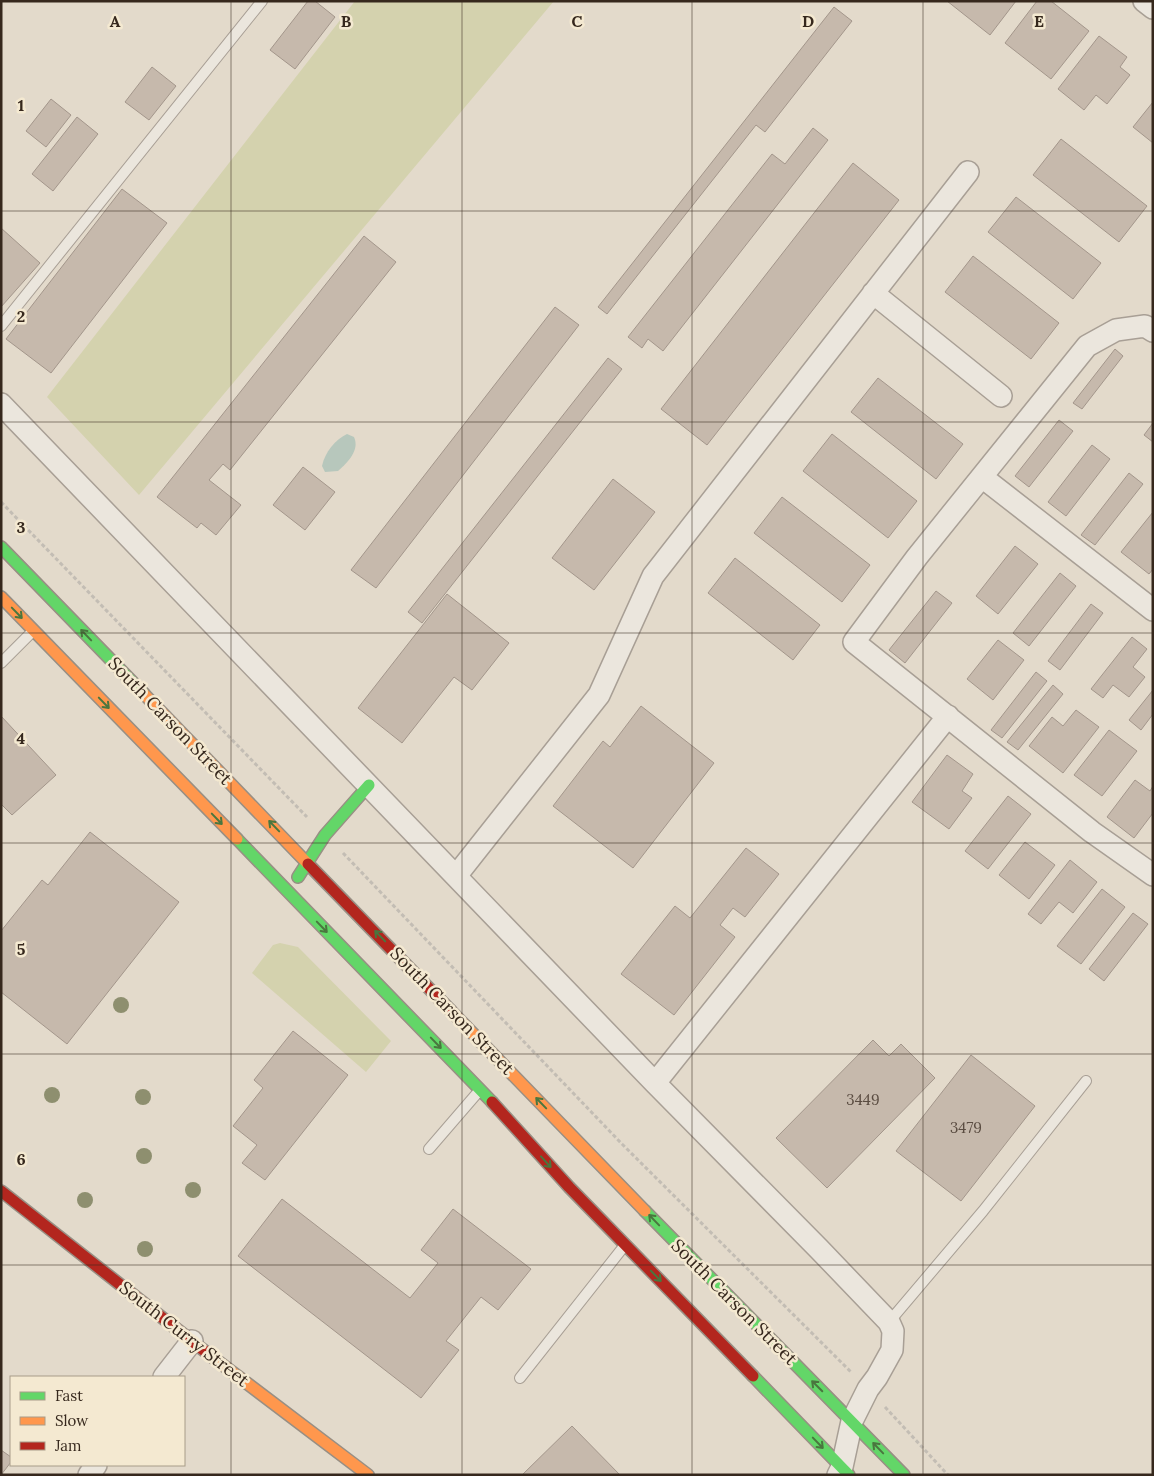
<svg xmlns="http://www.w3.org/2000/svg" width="1154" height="1476" viewBox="0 0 1154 1476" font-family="Lora,serif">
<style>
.green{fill:#d4d2ae}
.water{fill:#b7c7bc}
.building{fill:#c6b9ac;stroke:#a3968b}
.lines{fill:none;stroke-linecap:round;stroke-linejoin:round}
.lane-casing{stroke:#a89f95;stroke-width:12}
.street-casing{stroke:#a89f95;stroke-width:24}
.fast-casing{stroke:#988f84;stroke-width:14}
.slow-casing{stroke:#988f84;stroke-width:14}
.jam-casing{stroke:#988f84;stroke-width:14}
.path{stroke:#c3bdb4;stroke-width:3;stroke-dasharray:4 2.5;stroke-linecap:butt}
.lane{stroke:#ebe6dd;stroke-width:10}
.street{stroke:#ebe6dd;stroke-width:21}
.fast{stroke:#63d668;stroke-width:11}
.slow{stroke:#ff974d;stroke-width:11}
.jam{stroke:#b3261e;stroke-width:11}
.tree{fill:#8e8f6f}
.oneway{stroke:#4a763f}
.grid{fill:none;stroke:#36281d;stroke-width:1;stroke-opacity:0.55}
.labels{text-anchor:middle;stroke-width:5;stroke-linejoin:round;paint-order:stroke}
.number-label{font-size:15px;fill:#5a4c41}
.street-label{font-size:18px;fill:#36281d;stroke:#f4e9d1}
.grid-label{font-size:16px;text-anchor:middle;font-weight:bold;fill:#36281d;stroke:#f4e9d1;stroke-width:5;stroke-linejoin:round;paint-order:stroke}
</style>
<rect width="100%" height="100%" fill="#e3dacb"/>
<path class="green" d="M355 1H554L139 495 47 397Z
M280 943 298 947 391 1041 366 1072 252 973 273 945Z"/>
<path class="water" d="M347 434 354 437C360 450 348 462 338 471L325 472 322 466C325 452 335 440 347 434Z"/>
<path class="building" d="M308 1H315L335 17 295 69 270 50Z
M947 1H1016L990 35Z
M1037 1H1051L1089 31 1051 79 1005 43Z
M834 7 852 21 765 132 756 125 607 314 598 307Z
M1099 36 1127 57 1120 67 1130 75 1107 104 1096 95 1084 110 1058 89Z
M152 67 176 86 149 120 125 102Z
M51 99 71 115 46 147 26 131Z
M1153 102V143L1133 127Z
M77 117 98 134 53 191 32 174Z
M813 128 828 140 663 351 648 339 642 348 628 337 772 154 785 164Z
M1061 139 1147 206 1119 242 1033 175Z
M853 163 899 200 707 445 661 409Z
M122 189 167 223 51 373 6 339Z
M1016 197 1101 263 1073 299 988 232Z
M1 228 40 263 1 307Z
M364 236 396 262 230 470 223 464 209 480 241 505 216 535 201 523 197 528 157 497Z
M973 256 1059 323 1031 359 945 292Z
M555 307 579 325 376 588 351 570Z
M1115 349 1123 356 1082 409 1073 403Z
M608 358 622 369 422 623 408 612Z
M878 378 963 444 936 479 851 412Z
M1059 420 1073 431 1029 487 1015 476Z
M1153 423V442L1144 435Z
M832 434 917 501 888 538 803 471Z
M1092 445 1110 459 1066 516 1048 502Z
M303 467 335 492 305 530 273 505Z
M1129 473 1143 484 1095 545 1081 535Z
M613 479 655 512 594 590 552 558Z
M782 497 870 565 842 602 754 533Z
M1153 512V569L1149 574 1121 552Z
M1015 546 1038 564 998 614 976 596Z
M735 558 820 625 793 660 708 593Z
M1060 573 1076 586 1029 646 1013 633Z
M936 591 952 603 905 663 889 650Z
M447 594 509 643 472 690 454 677 402 743 358 708Z
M1091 604 1103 613 1060 670 1048 661Z
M1132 637 1147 649 1133 667 1145 677 1129 697 1113 685 1103 698 1091 689Z
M998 640 1024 660 993 700 967 679Z
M1036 672 1047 681 1002 738 991 730Z
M1053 685 1063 694 1018 750 1007 742Z
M1153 690V714L1141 730 1129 720Z
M641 706 714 763 633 868 553 806 603 741 610 747Z
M1076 710 1099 727 1063 773 1029 746 1052 717 1063 726Z
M1 716 56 775 12 815 1 804Z
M1109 730 1137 751 1102 796 1074 775Z
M947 755 973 774 962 791 972 798 949 829 912 802Z
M1135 780 1150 791 1153 786V813L1134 838 1107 817Z
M1008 796 1031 814 988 869 965 851Z
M90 832 179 902 67 1044 1 992V931L42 880 48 885Z
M1025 842 1055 865 1029 899 999 875Z
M746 848 779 874 745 917 733 908 720 925 735 937 674 1015 621 974 675 906 690 918Z
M1070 860 1097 882 1073 913 1059 902 1041 924 1028 914Z
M1102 889 1125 907 1081 964 1057 946Z
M1133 913 1148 924 1104 981 1089 969Z
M293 1031 348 1075 265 1180 242 1163 257 1145 233 1126 263 1088 254 1080Z
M873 1040 889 1056 901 1044 935 1078 827 1188 776 1138Z
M971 1055 1035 1106 961 1201 896 1151Z
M282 1199 410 1298 438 1263 421 1250 453 1209 531 1269 498 1310 481 1297 446 1341 459 1350 421 1398 238 1256Z
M572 1426 620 1475H522Z
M1 1450 11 1457V1462L1 1475Z"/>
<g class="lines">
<defs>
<path id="lane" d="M1 326 262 1
M1 663 32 632
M429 1149 479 1091
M889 1322 983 1211 1086 1081
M520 1378 625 1245"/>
<path id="street" d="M1144 1 1153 8
M873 293 1001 396
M1153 331 1145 326 1116 330 1087 346 917 557 854 642 1092 832 1153 875
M1 404 655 1083 819 1249 889 1322 893 1331 892 1350 877 1377 868 1389 852 1421 842 1467 838 1475
M982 477 1153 610
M456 876 599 695 653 576 968 172
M655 1083 948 716
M164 1377 192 1341
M89 1475 96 1465"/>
<path id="fast" d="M1 547 144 694
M237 839 492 1102
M298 877 325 835 369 785
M645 1211 904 1475
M753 1376 849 1475"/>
<path id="slow" d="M1 597 237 839
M144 694 308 864
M451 1011 645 1211
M211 1356 368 1475"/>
<path id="jam" d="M308 864 451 1011
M492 1102 569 1187 753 1376
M1 1191 211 1356"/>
</defs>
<use href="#lane" class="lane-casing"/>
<use href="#street" class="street-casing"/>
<use href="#fast" class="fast-casing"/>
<use href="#slow" class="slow-casing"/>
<use href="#jam" class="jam-casing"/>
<path class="path" d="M1 502 307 817
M343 853 622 1144 851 1372
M885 1407 948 1475"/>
<use href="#lane" class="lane"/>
<use href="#street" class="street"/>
<use href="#fast" class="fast"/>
<use href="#slow" class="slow"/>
<use href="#jam" class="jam"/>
</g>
<g class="tree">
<circle cx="121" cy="1005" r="8"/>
<circle cx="52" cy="1095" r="8"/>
<circle cx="143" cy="1097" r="8"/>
<circle cx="144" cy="1156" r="8"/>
<circle cx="193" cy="1190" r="8"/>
<circle cx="85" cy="1200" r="8"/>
<circle cx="145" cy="1249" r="8"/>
</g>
<defs><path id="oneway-shaft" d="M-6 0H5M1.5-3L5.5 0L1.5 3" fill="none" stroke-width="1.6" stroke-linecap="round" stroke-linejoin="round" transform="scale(1.25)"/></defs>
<g class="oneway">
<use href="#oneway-shaft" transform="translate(17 613) rotate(46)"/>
<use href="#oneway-shaft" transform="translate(86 635) rotate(-134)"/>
<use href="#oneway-shaft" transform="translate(104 703) rotate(46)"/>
<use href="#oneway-shaft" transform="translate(217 819) rotate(46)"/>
<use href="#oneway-shaft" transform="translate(274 826) rotate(-134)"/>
<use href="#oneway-shaft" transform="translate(322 927) rotate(46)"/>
<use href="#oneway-shaft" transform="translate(380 936) rotate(-134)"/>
<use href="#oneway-shaft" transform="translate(436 1043) rotate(46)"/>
<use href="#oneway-shaft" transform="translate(541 1103) rotate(-134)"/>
<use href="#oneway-shaft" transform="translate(546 1162) rotate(48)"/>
<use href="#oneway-shaft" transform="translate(654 1220) rotate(-134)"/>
<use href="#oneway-shaft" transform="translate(656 1276) rotate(46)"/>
<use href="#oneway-shaft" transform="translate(817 1386) rotate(-135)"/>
<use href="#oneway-shaft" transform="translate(818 1443) rotate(46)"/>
<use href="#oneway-shaft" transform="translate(878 1448) rotate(-134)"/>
</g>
<path class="grid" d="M231 1V1475M462 1V1475M692 1V1475M923 1V1475M1 211H1153M1 422H1153M1 633H1153M1 843H1153M1 1054H1153M1 1265H1153"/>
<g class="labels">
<g class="number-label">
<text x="863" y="1105">3449</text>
<text x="966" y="1133">3479</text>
</g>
<g class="street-label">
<text transform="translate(170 721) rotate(46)" y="6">South Carson Street</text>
<text transform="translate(452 1011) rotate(46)" y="6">South Carson Street</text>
<text transform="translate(734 1302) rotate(45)" y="6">South Carson Street</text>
<text transform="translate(184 1334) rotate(38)" y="6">South Curry Street</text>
</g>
</g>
<g class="grid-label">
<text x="115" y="27">A</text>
<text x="346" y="27">B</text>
<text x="577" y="27">C</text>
<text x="808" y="27">D</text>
<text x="1039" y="27">E</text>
<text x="21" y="111">1</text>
<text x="21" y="322">2</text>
<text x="21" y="533">3</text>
<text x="21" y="744">4</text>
<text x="21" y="955">5</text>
<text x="21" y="1165">6</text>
</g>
<rect width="1154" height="1476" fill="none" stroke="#36281d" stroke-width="5"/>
<rect x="10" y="1376" width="175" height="90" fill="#f4e9d1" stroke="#a89c89"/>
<rect x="20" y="1392" width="25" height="8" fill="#63d668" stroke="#a89c89"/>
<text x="55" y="1401" font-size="15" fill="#36281d">Fast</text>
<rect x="20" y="1417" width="25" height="8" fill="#ff974d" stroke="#a89c89"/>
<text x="55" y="1426" font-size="15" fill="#36281d">Slow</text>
<rect x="20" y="1442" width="25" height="8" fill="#b3261e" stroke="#a89c89"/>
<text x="55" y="1451" font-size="15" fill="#36281d">Jam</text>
</svg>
